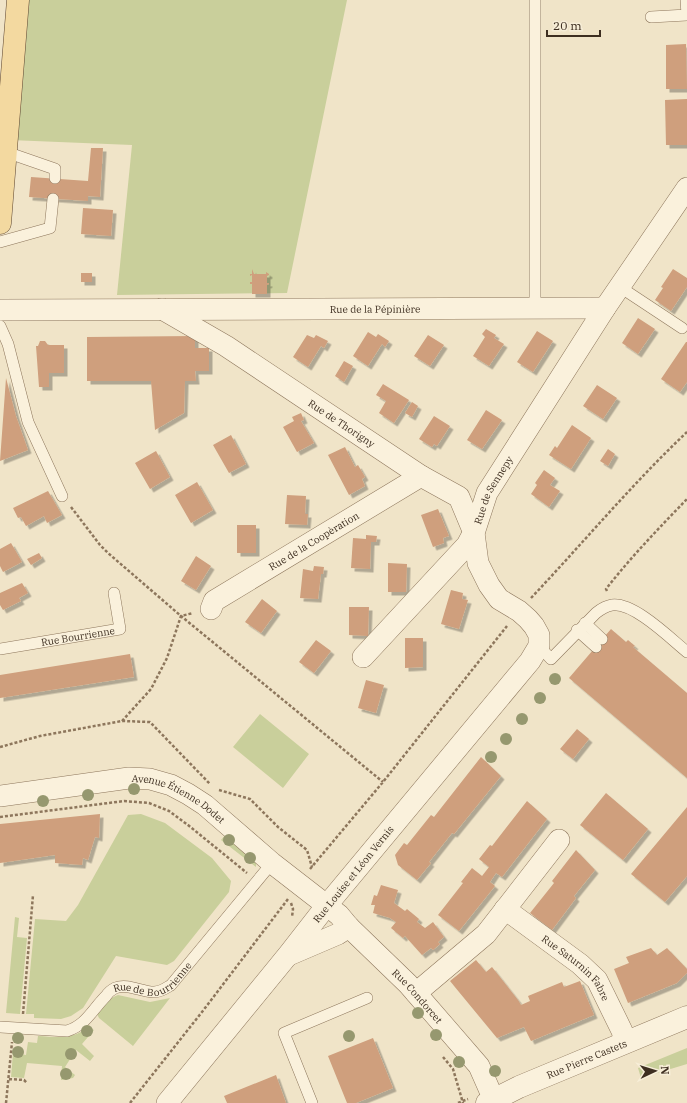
<svg xmlns="http://www.w3.org/2000/svg" width="687" height="1103" viewBox="0 0 687 1103" font-family="'IBM Plex Serif',serif">
<style>
.green{fill:#c9cf9b}
.building{fill:#cf9f7d;filter:url(#shadow)}
.lines{fill:none;stroke-linecap:round;stroke-linejoin:round}
.service-casing{stroke:#8d765c;stroke-width:12}
.minor-casing{stroke:#8d765c;stroke-width:22}
.tertiary-casing{stroke:#8d765c;stroke-width:23}
.primary-casing{stroke:#5b4430;stroke-width:23}
.path{stroke:#8d765c;stroke-width:2.5;stroke-dasharray:3 2;stroke-linecap:butt}
.service{stroke:#faf1dc;stroke-width:11}
.minor{stroke:#faf1dc;stroke-width:21}
.tertiary{stroke:#faf1dc;stroke-width:22}
.primary{stroke:#f3d9a0;stroke-width:22}
.tree{fill:#96986f}
.labels{text-anchor:middle;stroke-width:3;stroke-linejoin:round;paint-order:stroke}
.street-label{font-size:10px;fill:#3d2e20;stroke:#f7eed8}
</style>
<defs>
<filter id="shadow"><feDropShadow dx="3.5" dy="3.5" stdDeviation="0" flood-color="#0004"/></filter>
</defs>
<rect width="100%" height="100%" fill="#f0e4c8"/>
<path class="green" d="M22 0H347L287 293 117 295 132 145 10 140Z
M260 714 309 754 283 788 233 747Z
M141 814 165 823 212 858 231 881 229 892 174 961 167 965 116 956 83 1008 71 1016 61 1019 34 1018V1014H26L35 919 66 921 78 905 128 815Z
M227 833 256 861V867L221 840Z
M15 917 19 918 17 937 27 938 20 1014 6 1013Z
M118 995 150 1002 170 998 133 1046 99 1018 97 1014C103 1005 108 999 118 995Z
M88 1027 94 1030 82 1044 94 1056 90 1061 76 1050 65 1067 75 1075 73 1078 61 1080 62 1066 27 1063 24 1078 11 1077 13 1053 26 1055 28 1042 37 1043 38 1036C57 1037 73 1040 88 1027Z
M687 1048V1064L641 1078 638 1068Z"/>
<path class="building" d="M686 44 687 89H666V45Z
M687 99V145H666L665 100Z
M91 148H103L100 197 88 196V201L29 197 31 177 88 181Z
M83 208 113 210 111 236 81 234Z
M252 269 254 274H266V272L269 274V275L267 276V283H269V284L267 285V294H252V284H250V282H252V275L250 276V274H252Z
M673 269 687 278V287L671 311 655 300 663 288 661 287Z
M81 273H92V282H81Z
M638 318 655 329 638 354 622 343Z
M486 329 496 335 494 338 504 344 489 366 473 356 485 337 482 334Z
M537 331 553 341 533 372 517 362Z
M368 332 376 337 378 334 389 341 385 347 382 344 368 366 353 356Z
M307 335 314 338 316 335 328 341 324 348 321 346 308 367 293 357Z
M428 335 444 345 430 366 414 356Z
M195 336V348H209V371H195L196 381H185L184 413 155 430 151 381H87V337Z
M40 341H45L48 345H64V373H49V387H39L36 346H38Z
M686 342H687V382L680 392 661 379Z
M344 361 353 366 344 382 335 376Z
M6 378 16 416 28 450 0 461Z
M383 384 409 400 394 423 379 413 386 401 376 395Z
M597 385 617 398 603 419 583 406Z
M412 402 418 406 412 417 405 413Z
M486 410 502 420 482 449 467 440Z
M301 413 304 420 301 421 314 443 297 452 283 427 294 421 292 417Z
M434 416 450 426 437 446 434 444 432 447 419 439Z
M572 425 591 438 571 469 549 455 555 446 557 448Z
M231 435 246 464 229 473 213 445Z
M345 447 355 467 358 465 365 477 362 479 365 486 349 495 328 455Z
M608 449 615 454 608 466 600 461Z
M156 451 170 477 150 489 135 463Z
M544 470 555 478 550 485 560 491 549 507 531 494 537 485 535 483Z
M197 482 213 510 191 523 175 495Z
M48 491 62 515 47 523 44 516 26 526 21 517 18 518 13 508Z
M287 495 306 496 305 514H308L307 525 285 524Z
M438 509 449 536 443 538 444 543 433 547 421 515Z
M237 525H256V553H237Z
M366 535 377 536 376 542H371L370 569 351 568 353 538 366 539Z
M11 543 22 562 3 572 0 566V549Z
M39 553 42 558 31 565 27 559Z
M196 556 211 566 196 590 181 581Z
M388 563 407 564 406 592H388Z
M314 566 324 567 323 574H321L318 599 300 598 303 569 313 571Z
M22 583 28 593 19 598 21 601 3 610 0 605V593Z
M451 590 463 593 462 599 468 600 459 629 441 624Z
M262 599 277 611 261 633 245 622Z
M349 607H369L368 636 349 635Z
M611 629 626 642 628 640 635 646 633 647 687 693V778L569 678Z
M405 638H423V667L405 668Z
M316 640 331 651 314 673 299 662Z
M130 654 134 677 0 698V675Z
M366 680 384 685 376 713 358 708Z
M577 729 589 739 573 759 560 749Z
M481 757 501 776 454 834 452 833 429 862 431 863 417 880 398 865 395 855 404 843 407 845 431 815 434 817Z
M606 793 648 829 623 860 580 825Z
M527 801 547 819 502 877 496 873 490 882 495 886 459 931 438 915 463 883 461 882 472 868 482 876 489 867 479 859 490 845 492 846Z
M687 807V876L665 902 631 874Z
M100 814 99 838 95 837 88 860 83 858 82 865 55 863V855L0 863V824Z
M576 850 595 870 574 896 576 898 552 930 530 913 554 883 552 881Z
M381 885 398 890 394 903 405 911 407 909 419 919 417 922 425 928 433 922 444 937 438 942 440 944 433 950 431 948 422 955 405 936 403 938 391 928 396 922 390 918 373 913 375 905H371L374 895 377 896Z
M651 948 657 955 667 948 687 969V973L677 983 628 1003 614 969 629 963 626 957Z
M476 960 486 972 492 967 518 1000 521 1005 530 1001 528 996 562 982 564 987 580 981 594 1015 531 1041 524 1027 497 1038 450 981Z
M373 1038 393 1088 356 1103H347L328 1056Z
M276 1075 286 1103H227L224 1096Z"/>
<g class="lines">
<defs>
<g id="service">
<path d="M535 0V308"/>
<path d="M651 17 687 15 686 0"/>
<path d="M6 152 55 169V178"/>
<path d="M0 242 50 228 53 199"/>
<path d="M620 287 682 328"/>
<path d="M0 326 8 344 28 422 62 496"/>
<path d="M585 623 602 639"/>
<path d="M577 630 596 647"/>
<path d="M539 646 551 659 596 613C601 609 606 606 612 605 634 602 671 639 687 652"/>
<path id="s1" d="M0 649 120 629 114 593"/>
<path id="s2" d="M0 1027 67 1031C86 1025 92 1010 106 996 108 993 111 990 115 988 128 983 141 992 154 992 161 992 166 988 171 985L272 863"/>
<path d="M312 1103 284 1033 367 998"/>
</g>
<g id="minor">
<path id="s3" d="M162 309 226 346 421 476 459 497 474 533 478 563 489 585 499 599 519 611 528 619 534 626 539 635V646L530 661 327 905 288 955 167 1103"/>
<path id="s4" d="M0 310 605 308"/>
<path id="s5" d="M211 609 214 601 421 476"/>
<path id="s6" d="M363 657 467 545 475 530 487 493 605 308 687 188"/>
<path id="s7" d="M0 796 129 778 150 779 171 785 188 794 205 805 272 863 339 915 349 927 408 984 479 1066 494 1100"/>
<path id="s8" d="M505 909 580 964 597 980 622 1031 625 1042"/>
<path d="M289 955 338 934 349 927"/>
<path d="M416 993 486 934 559 840"/>
</g>
<g id="tertiary">
<path id="s9" d="M487 1103 519 1087 687 1017"/>
</g>
<path id="primary" d="M0 223 18 0"/>
</defs>
<use href="#service" class="service-casing"/>
<use href="#minor" class="minor-casing"/>
<use href="#tertiary" class="tertiary-casing"/>
<use href="#primary" class="primary-casing"/>
<path class="path" d="M71 507 100 545 108 553 181 616 383 782
M607 591 606 589C631 557 659 528 687 499
M531 598C583 543 632 484 687 432
M122 721 151 689 167 658 181 616 193 613
M0 747 40 736 122 721 150 722 210 784
M219 790 250 799 278 827 307 850 312 867
M0 817 124 801 149 803 169 811 188 825 247 873
M310 869 383 782 507 626
M291 903 293 909 292 917
M23 1014 33 895
M443 1057 453 1069 463 1103
M9 1079 24 1080 27 1083
M6 1103 12 1042
M130 1103 202 1012 288 899
M458 1103 468 1099"/>
<use href="#service" class="service"/>
<use href="#minor" class="minor"/>
<use href="#tertiary" class="tertiary"/>
<use href="#primary" class="primary"/>
</g>
<g class="tree">
<circle cx="555" cy="679" r="6"/>
<circle cx="540" cy="698" r="6"/>
<circle cx="522" cy="719" r="6"/>
<circle cx="506" cy="739" r="6"/>
<circle cx="491" cy="757" r="6"/>
<circle cx="134" cy="789" r="6"/>
<circle cx="88" cy="795" r="6"/>
<circle cx="43" cy="801" r="6"/>
<circle cx="229" cy="840" r="6"/>
<circle cx="250" cy="858" r="6"/>
<circle cx="418" cy="1013" r="6"/>
<circle cx="87" cy="1031" r="6"/>
<circle cx="436" cy="1035" r="6"/>
<circle cx="349" cy="1036" r="6"/>
<circle cx="18" cy="1038" r="6"/>
<circle cx="18" cy="1052" r="6"/>
<circle cx="71" cy="1054" r="6"/>
<circle cx="459" cy="1062" r="6"/>
<circle cx="495" cy="1071" r="6"/>
<circle cx="66" cy="1074" r="6"/>
</g>
<g class="labels">
<g class="street-label">
<text dy="4" stroke="none"><textPath href="#s4" startOffset="375">Rue de la Pépinière</textPath></text>
<text dy="4" stroke="none"><textPath href="#s3" startOffset="213">Rue de Thorigny</textPath></text>
<text dy="4" stroke="none"><textPath href="#s6" startOffset="214">Rue de Sennepy</textPath></text>
<text dy="4" stroke="none"><textPath href="#s5" startOffset="125">Rue de la Coopèration</textPath></text>
<text dy="4" stroke="none"><textPath href="#s1" startOffset="79">Rue Bourrienne</textPath></text>
<text dy="4" stroke="none"><textPath href="#s7" startOffset="185">Avenue Étienne Dodet</textPath></text>
<text transform="translate(353 874) rotate(-51)" y="4">Rue Louise et Léon Vernis</text>
<text dy="4" stroke="none"><textPath href="#s8" startOffset="93">Rue Saturnin Fabre</textPath></text>
<text dy="4" stroke="none"><textPath href="#s2" startOffset="175">Rue de Bourrienne</textPath></text>
<text dy="4" stroke="none"><textPath href="#s7" startOffset="499">Rue Condorcet</textPath></text>
<text dy="4" stroke="none"><textPath href="#s9" startOffset="109">Rue Pierre Castets</textPath></text>
</g>
</g>
<g transform="translate(655 1071) rotate(86)" stroke="#f7eed8" stroke-width="3" paint-order="stroke">
<path d="M0-3L7 15L0 10L-7 15Z" fill="#3d2e20"/>
<text y="-6" font-size="11" font-weight="bold" text-anchor="middle" fill="#3d2e20">N</text>
</g>
<path d="M547 30v6h53v-6" fill="none" stroke="#3d2e20" stroke-width="2"/>
<text x="553" y="30" font-size="12" fill="#3d2e20" stroke="#f7eed8" stroke-width="3" paint-order="stroke">20 m</text>
</svg>
